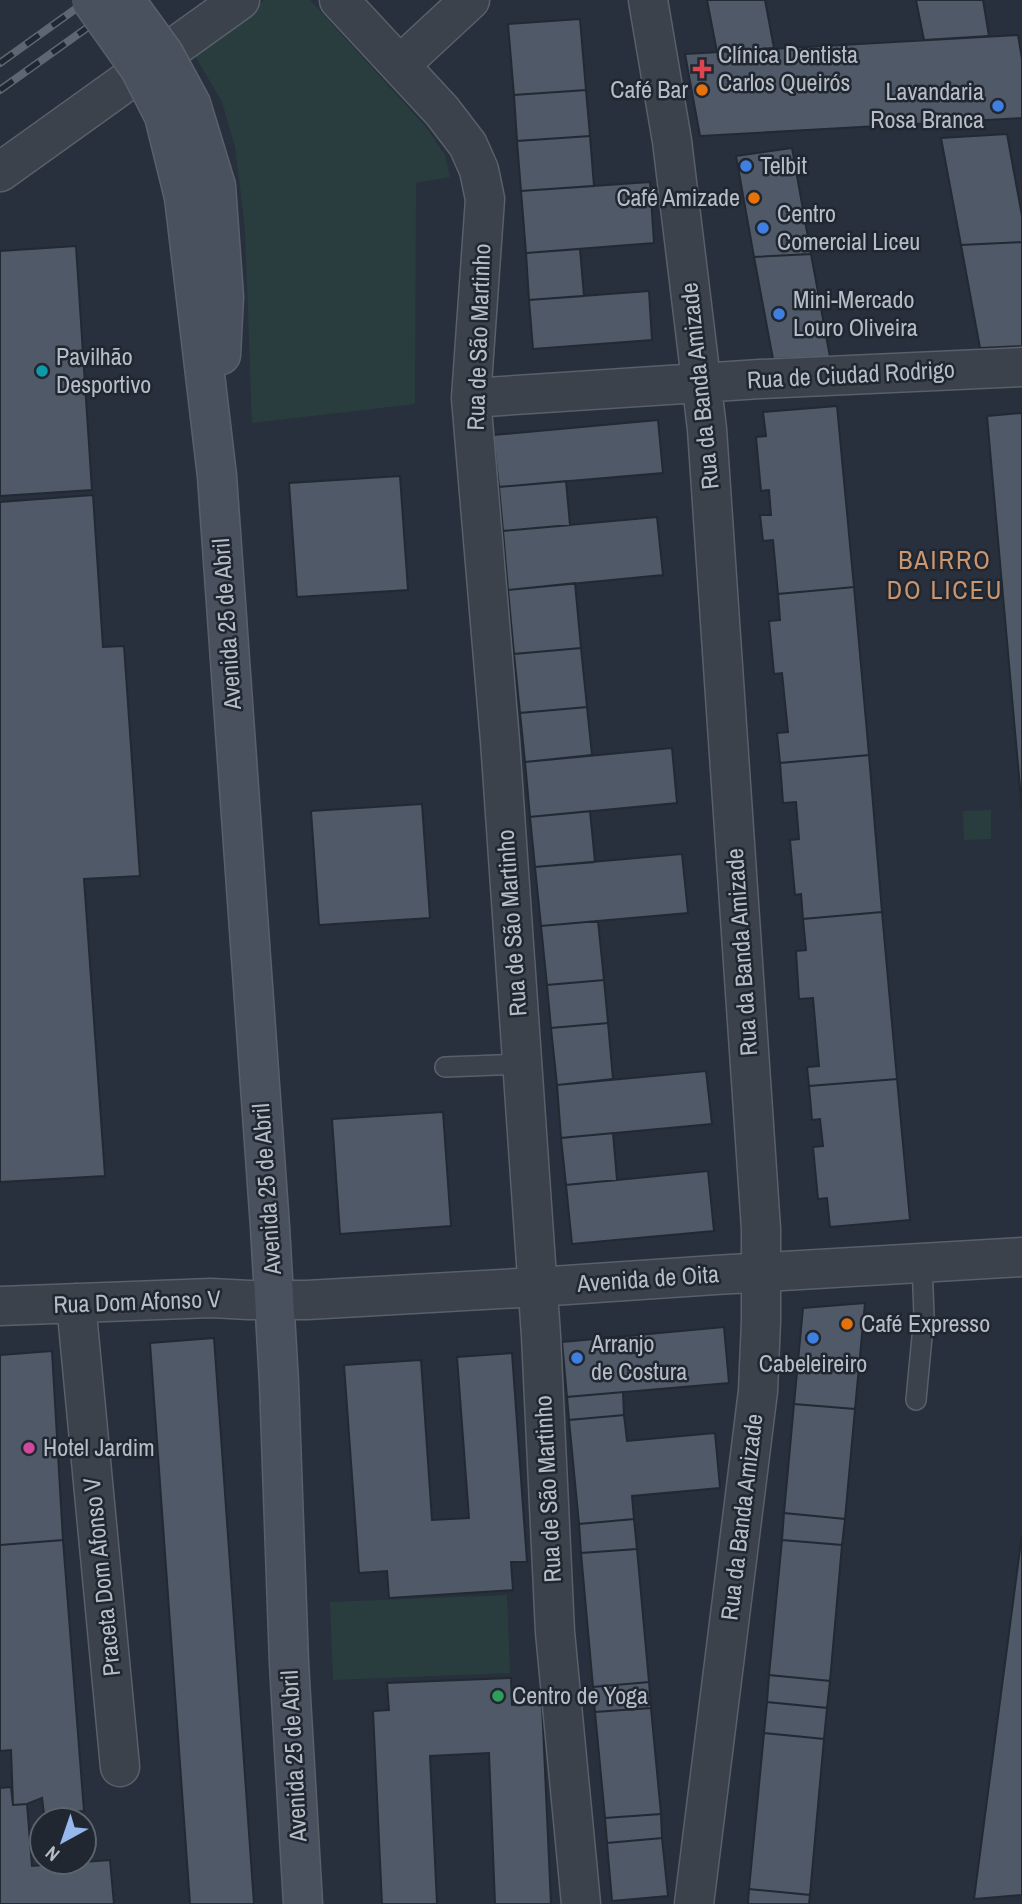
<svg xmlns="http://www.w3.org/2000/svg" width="1022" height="1904" viewBox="0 0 1022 1904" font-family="'Archivo Narrow',sans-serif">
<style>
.green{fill:#2a3d3e}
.building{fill:#505967;stroke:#222933;stroke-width:2}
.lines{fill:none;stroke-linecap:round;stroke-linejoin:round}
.lane-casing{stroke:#59606a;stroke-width:22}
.street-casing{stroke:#59606a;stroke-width:41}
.secondary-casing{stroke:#59606a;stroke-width:41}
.lane{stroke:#3b424c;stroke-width:19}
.street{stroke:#3b424c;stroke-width:38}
.secondary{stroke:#49515f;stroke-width:38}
.rail-casing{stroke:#5d6673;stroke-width:8}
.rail{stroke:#202731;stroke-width:5;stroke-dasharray:16;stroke-linecap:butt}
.secondary-bridge-casing{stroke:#59606a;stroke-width:41;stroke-linecap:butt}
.secondary-bridge{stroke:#49515f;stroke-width:38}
.health-dot{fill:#e0444e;stroke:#202731;stroke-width:2.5}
.food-dot{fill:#e8710a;stroke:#202731;stroke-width:2.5}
.shop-dot{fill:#3f7fe0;stroke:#202731;stroke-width:2.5}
.culture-dot{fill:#0f9aa8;stroke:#202731;stroke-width:2.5}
.hotel-dot{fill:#d1479c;stroke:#202731;stroke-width:2.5}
.leisure-dot{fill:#2e9e5b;stroke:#202731;stroke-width:2.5}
.labels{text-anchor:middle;stroke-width:5;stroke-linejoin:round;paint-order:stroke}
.poi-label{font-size:24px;fill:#b7bdc7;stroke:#202731;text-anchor:start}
.street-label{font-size:24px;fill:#b7bdc7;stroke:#202731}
.neighbourhood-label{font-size:26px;letter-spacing:2px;fill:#ca966f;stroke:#202731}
</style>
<rect width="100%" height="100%" fill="#27303c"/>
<path class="green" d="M264 0H310L426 127 445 155 450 177 416 183 415 404 252 423 245 228 235 147 222 102 194 54Z
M991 810V839L964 840 963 811Z
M507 1595 510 1673 333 1680 330 1602Z"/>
<path class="building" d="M707 0H765L774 48 717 52Z
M916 0H983L989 36 924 40Z
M580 19 586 90 514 95 508 24Z
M1018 35 1022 59V118L700 136 685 54Z
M586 90 590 136 517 141 514 95Z
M1007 134 1022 216V242L961 245 941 138Z
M590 136 594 186 521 191 517 141Z
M792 148 811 254 754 257 736 156Z
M650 182 654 243 526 253 521 191Z
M1022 242V346L980 348 961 245Z
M76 246 92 490 0 496V251Z
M580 249 584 296 529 300 526 253Z
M811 254 830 357 773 359 754 257Z
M649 291 652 340 533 349 529 300Z
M837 406 854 587 778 594 773 540 763 541 760 515H771L769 490 761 491 756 437 766 436 763 412Z
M1022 413V810L987 416Z
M658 420 663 473 499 487 493 435Z
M400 476 408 590 297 597 289 483Z
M566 481 570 525 503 531 499 487Z
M93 495 103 647 124 646 140 876 84 879 105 1176 0 1182V502Z
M657 517 663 575 508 590 503 531Z
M575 583 581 648 514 654 508 590Z
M854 587 869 755 780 763 777 733 788 732 782 673 774 674 769 621 780 620 778 594Z
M581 648 587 707 520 713 514 654Z
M587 707 592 755 525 762 520 713Z
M672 748 677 803 530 817 525 762Z
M869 755 882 912 803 919 801 894 795 895 790 840 799 839 796 802 783 803 780 763Z
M422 804 430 918 319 925 311 811Z
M590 811 595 862 535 867 530 817Z
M682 854 688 913 541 926 535 867Z
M882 912 897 1079 809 1086 807 1067 819 1066 813 998 799 999 796 951 806 950 803 919Z
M598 921 604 980 547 985 541 926Z
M604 980 608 1023 551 1028 547 985Z
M608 1023 613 1079 557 1085 551 1028Z
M706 1071 712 1124 561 1138 557 1085Z
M897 1079 910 1220 830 1227 827 1198 818 1199 813 1147 823 1146 820 1119 812 1120 809 1086Z
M443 1112 451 1226 340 1234 332 1119Z
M613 1133 617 1180 566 1185 561 1138Z
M708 1171 714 1231 572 1244 566 1185Z
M865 1303 855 1409 794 1404 803 1308Z
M724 1327 729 1383 567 1397 562 1342Z
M214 1338 242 1733 254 1904H190L150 1343Z
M52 1351 63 1540 0 1545V1355Z
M512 1353 527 1562H511L513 1590 389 1598 387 1571 359 1573 344 1365 421 1360 432 1520 469 1518 457 1357Z
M623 1392 624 1415 569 1420 567 1397Z
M794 1404 855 1409 845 1519 784 1513Z
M624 1415 627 1441 715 1433 720 1488 632 1496 634 1519 579 1524 569 1420Z
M784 1513 845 1519 842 1545 782 1540Z
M634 1519 637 1549 581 1553 579 1524Z
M1022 1535V1895L974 1899 1020 1549Z
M63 1540 84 1811 44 1814 42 1798 27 1804 13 1805 11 1750 0 1751V1545Z
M782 1540 842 1545 830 1681 769 1675Z
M637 1549 649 1682 593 1687 581 1553Z
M769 1675 830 1681 827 1708 767 1702Z
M511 1678 512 1705 542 1704 551 1904H495L489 1753 430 1756 437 1904H382L373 1711 389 1710 387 1683Z
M649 1682 651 1708 595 1712 593 1687Z
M767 1702 827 1708 824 1739 764 1733Z
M651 1708 661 1814 605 1818 595 1712Z
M764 1733 824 1739 810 1895 749 1889Z
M11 1787 13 1805 27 1804 32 1866 110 1860 114 1904H0V1788Z
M661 1814 662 1838 607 1843 605 1818Z
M662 1838 668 1896 612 1901 607 1843Z
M749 1889 810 1895 809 1904H748Z"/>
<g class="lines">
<defs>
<path id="lane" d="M445 1067 521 1064
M916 1400 924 1316 922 1262"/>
<path id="street" d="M339 0 442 111 468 145 479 170 485 199 471 398 500 741 541 1336 555 1632 581 1904
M648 0 672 141 707 429 761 1229V1321L758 1391 694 1904
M400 65 470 0
M0 172 240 0
M471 398 760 379 1022 367
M76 1303 120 1767
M0 1306 211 1298 249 1300H307L537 1287 715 1275 1022 1257"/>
<path id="secondary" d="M216 186 224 297 221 355
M184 197 217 476 270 1227 279 1383 289 1663 303 1904"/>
</defs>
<use href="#lane" class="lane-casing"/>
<use href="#street" class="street-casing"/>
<use href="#secondary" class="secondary-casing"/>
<use href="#lane" class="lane"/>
<use href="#street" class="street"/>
<use href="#secondary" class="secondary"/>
<defs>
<path id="rail" d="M0 63 88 0
M0 90 126 0"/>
</defs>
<use href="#rail" class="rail-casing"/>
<use href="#rail" class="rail"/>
<defs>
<path id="secondary-bridge" d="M91 0 140 69 164 116 184 197
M125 0 164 54 191 104 216 186"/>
</defs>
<use href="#secondary-bridge" class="secondary-bridge-casing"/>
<use href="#secondary-bridge" class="secondary-bridge"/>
</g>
<path class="health-dot" d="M698.5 58.5h7v7h7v7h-7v7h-7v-7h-7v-7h7z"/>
<g class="food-dot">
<circle cx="702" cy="90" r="7"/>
<circle cx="754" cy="198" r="7"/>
<circle cx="847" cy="1324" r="7"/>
</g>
<g class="shop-dot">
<circle cx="998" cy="106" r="7"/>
<circle cx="746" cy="166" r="7"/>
<circle cx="763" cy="228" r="7"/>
<circle cx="779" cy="314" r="7"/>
<circle cx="813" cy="1338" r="7"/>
<circle cx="577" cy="1358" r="7"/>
</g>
<circle class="culture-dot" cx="42" cy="371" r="7"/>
<circle class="hotel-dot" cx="29" cy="1448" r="7"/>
<circle class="leisure-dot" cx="498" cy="1696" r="7"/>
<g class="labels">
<g class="poi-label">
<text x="718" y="63">Clínica Dentista<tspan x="718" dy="28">Carlos Queirós</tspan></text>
<text x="688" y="98" text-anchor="end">Café Bar</text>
<text x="984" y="100" text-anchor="end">Lavandaria<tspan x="984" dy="28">Rosa Branca</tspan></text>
<text x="760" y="174">Telbit</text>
<text x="740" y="206" text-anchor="end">Café Amizade</text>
<text x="777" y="222">Centro<tspan x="777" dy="28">Comercial Liceu</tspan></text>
<text x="793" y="308">Mini-Mercado<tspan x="793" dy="28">Louro Oliveira</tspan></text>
<text x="56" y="365">Pavilhão<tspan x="56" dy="28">Desportivo</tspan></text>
<text x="861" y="1332">Café Expresso</text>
<text x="591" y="1352">Arranjo<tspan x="591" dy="28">de Costura</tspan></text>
<text x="813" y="1372" text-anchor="middle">Cabeleireiro</text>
<text x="43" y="1456">Hotel Jardim</text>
<text x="512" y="1704">Centro de Yoga</text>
</g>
<g class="street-label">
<text transform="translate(479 337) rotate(-88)" y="8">Rua de São Martinho</text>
<text transform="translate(851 375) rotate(-3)" y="8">Rua de Ciudad Rodrigo</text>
<text transform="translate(700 386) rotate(-96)" y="8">Rua da Banda Amizade</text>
<text transform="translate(227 624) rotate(-94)" y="8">Avenida 25 de Abril</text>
<text transform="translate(512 923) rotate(-94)" y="8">Rua de São Martinho</text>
<text transform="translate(742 952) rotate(-94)" y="8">Rua da Banda Amizade</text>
<text transform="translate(267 1189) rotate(-94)" y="8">Avenida 25 de Abril</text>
<text transform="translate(648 1279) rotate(-4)" y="8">Avenida de Oita</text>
<text transform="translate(137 1302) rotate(-2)" y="8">Rua Dom Afonso V</text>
<text transform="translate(548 1489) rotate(-93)" y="8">Rua de São Martinho</text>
<text transform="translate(742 1517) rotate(-83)" y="8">Rua da Banda Amizade</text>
<text transform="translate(102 1577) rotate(-96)" y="8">Praceta Dom Afonso V</text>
<text transform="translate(294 1756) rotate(-93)" y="8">Avenida 25 de Abril</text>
</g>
<g class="neighbourhood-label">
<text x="945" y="569">BAIRRO<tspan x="945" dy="30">DO LICEU</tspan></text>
</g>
</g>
<g transform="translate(63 1841) rotate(220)"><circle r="33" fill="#202731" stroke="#5c636d" stroke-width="2"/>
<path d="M0-5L12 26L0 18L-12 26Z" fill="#96b8ed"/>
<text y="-10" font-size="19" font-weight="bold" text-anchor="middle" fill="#b7bdc7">N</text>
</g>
</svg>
